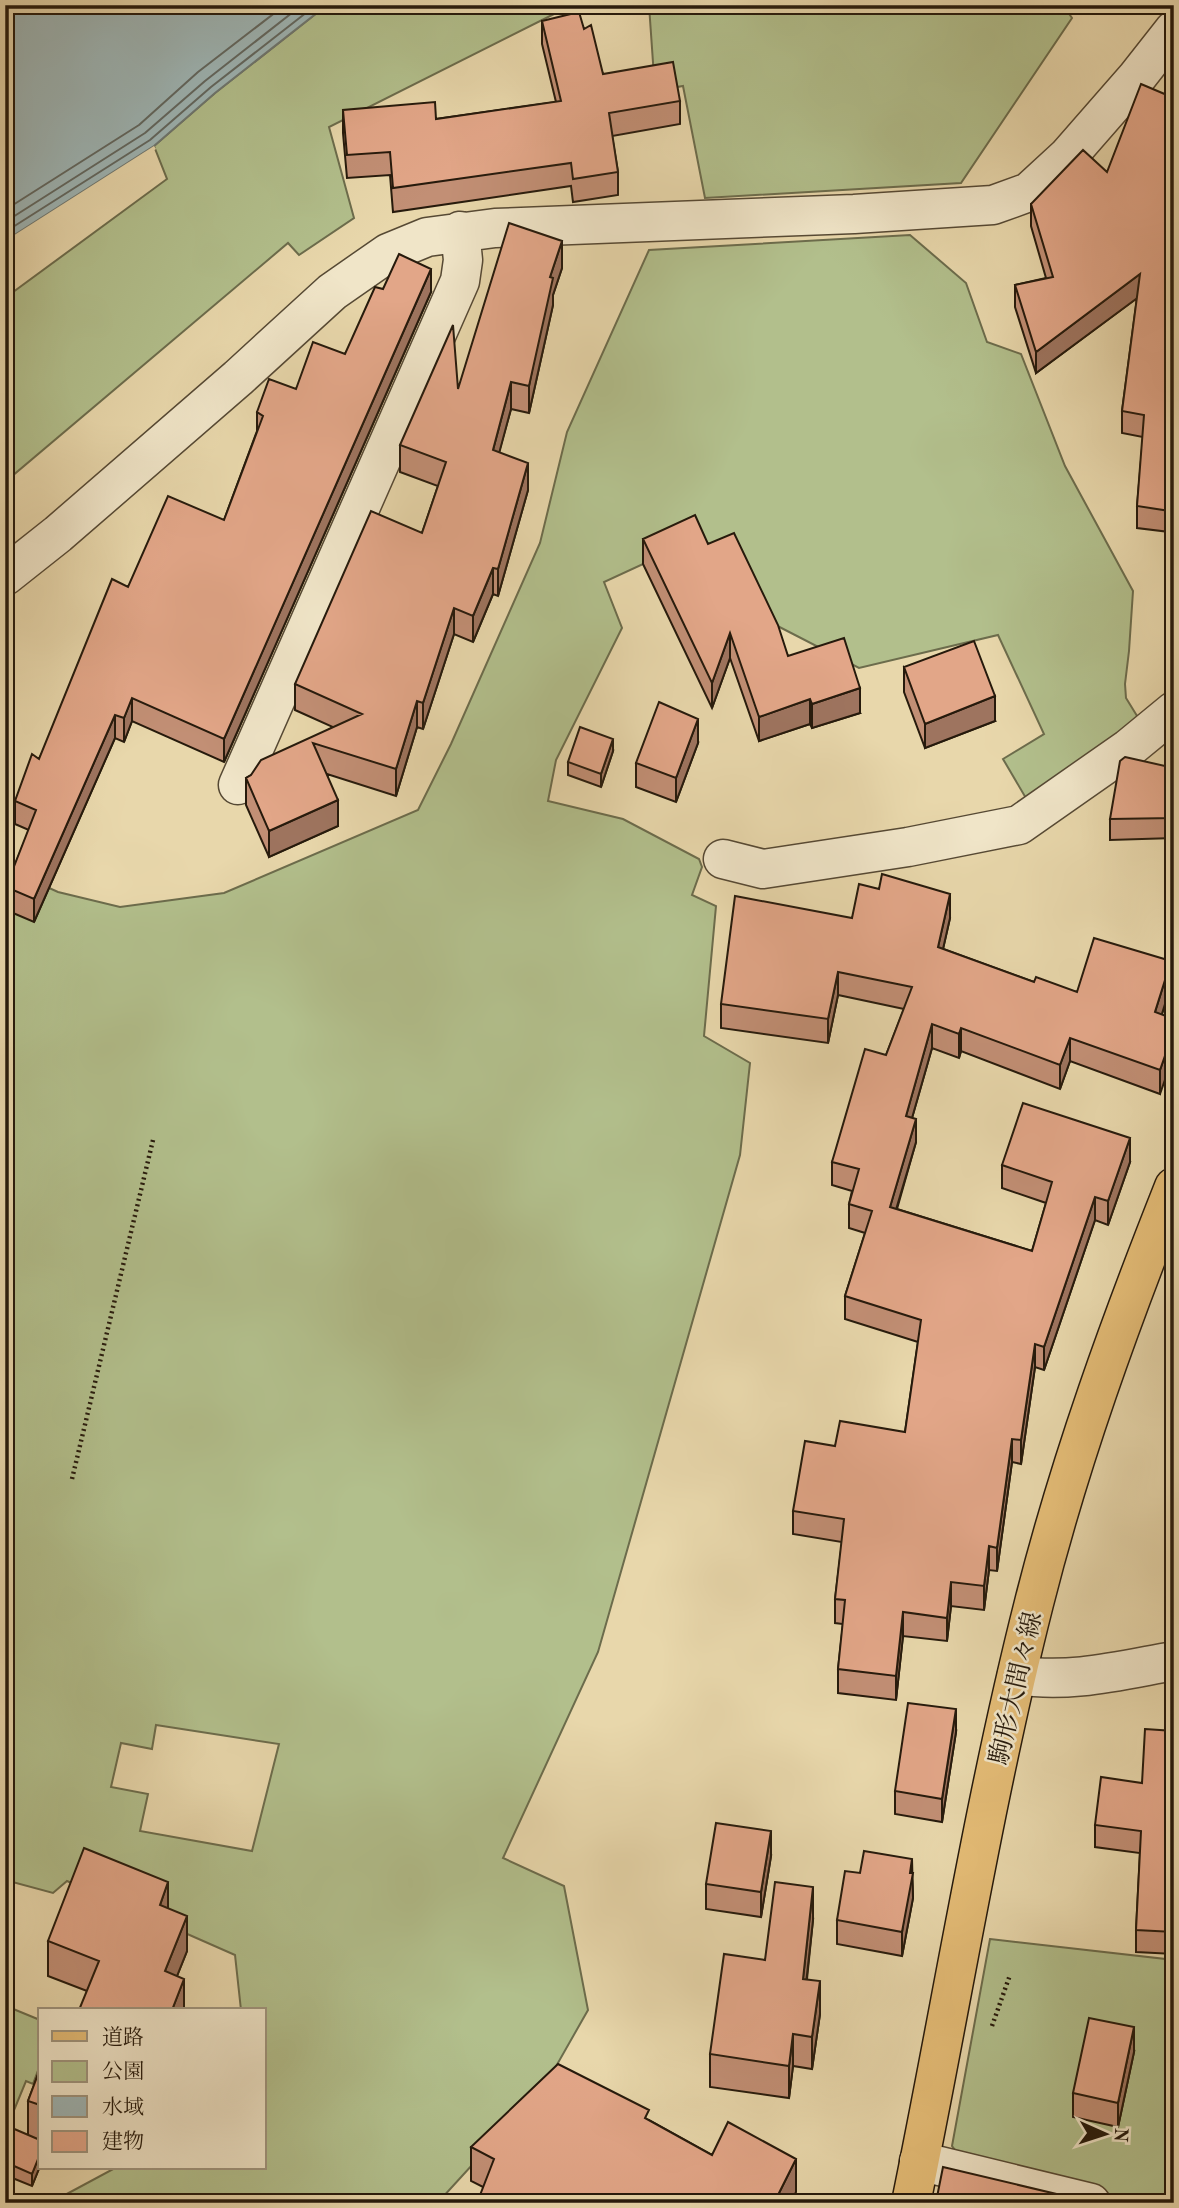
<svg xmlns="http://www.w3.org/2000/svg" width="1179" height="2208" viewBox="0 0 1179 2208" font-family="'Old Standard TT','Noto Serif JP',serif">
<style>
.green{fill:#b2bf8c;stroke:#6c6c4c;stroke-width:2;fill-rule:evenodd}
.water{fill:#9eb6b6;stroke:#6e7872;stroke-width:2}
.pier{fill:#e8d7ab}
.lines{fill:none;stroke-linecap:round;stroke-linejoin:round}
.shore{stroke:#626861;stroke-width:2}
.minor-casing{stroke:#564934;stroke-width:41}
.major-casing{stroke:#261a0c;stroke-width:41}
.path{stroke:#261a0c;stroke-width:4.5;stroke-dasharray:2 3.5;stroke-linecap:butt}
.minor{stroke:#f0e5c8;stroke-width:38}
.major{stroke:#e4bc76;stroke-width:38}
.wall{fill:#c28f75;stroke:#261a0c;stroke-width:2}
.shaded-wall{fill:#9e745f;stroke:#261a0c;stroke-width:2}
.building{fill:#e2a688;stroke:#261a0c;stroke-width:2}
.labels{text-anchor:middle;stroke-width:5;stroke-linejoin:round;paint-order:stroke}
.street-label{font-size:26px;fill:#261a0c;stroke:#f0e5c8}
</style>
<rect width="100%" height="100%" fill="#e8d7ab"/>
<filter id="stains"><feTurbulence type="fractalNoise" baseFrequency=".00286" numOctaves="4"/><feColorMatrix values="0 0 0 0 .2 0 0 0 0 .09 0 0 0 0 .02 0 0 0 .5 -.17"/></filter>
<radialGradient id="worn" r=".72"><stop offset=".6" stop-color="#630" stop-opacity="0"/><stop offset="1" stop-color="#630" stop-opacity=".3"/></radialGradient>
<path class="green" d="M 327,5 L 572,5 L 329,127 L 354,218 L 299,255 L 288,243 L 5,482 L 5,298 L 167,179 L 154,146 L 215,93 Z
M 649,5 L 1063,5 L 1072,18 L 961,183 L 705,198 L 683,86 L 655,91 Z
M 910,235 L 966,283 L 987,342 L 1021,354 L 1065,466 L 1133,591 L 1129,651 L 1125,684 L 1126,698 L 1142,724 L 1030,805 L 1003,759 L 1044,734 L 998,635 L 859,668 L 762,618 L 695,540 L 604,582 L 622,628 L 556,760 L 548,801 L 623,819 L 699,859 L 702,867 L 692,895 L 716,906 L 704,1036 L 750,1063 L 740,1155 L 598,1652 L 503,1858 L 564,1886 L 588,2010 L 546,2084 L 441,2199 L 440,2203 L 50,2203 L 115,2168 L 264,2168 L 264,2010 L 241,2010 L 235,1955 L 67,1881 L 53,1893 L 5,1880 L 5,868 L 58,892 L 120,907 L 224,893 L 418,810 L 451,744 L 540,543 L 567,432 L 649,250 ZM 156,1725 L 279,1744 L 252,1851 L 140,1831 L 148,1794 L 111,1787 L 121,1743 L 152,1749 Z
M 990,1939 L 1174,1960 L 1174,2203 L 1131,2203 L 962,2159 L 952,2146 Z
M 6,2006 L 40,2020 L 40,2065 L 33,2084 L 26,2081 L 5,2132 Z"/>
<path class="water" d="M 5,5 L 327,5 L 215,93 L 154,146 L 5,241 Z"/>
<path class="pier" d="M 154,146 L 156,149 L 5,244 L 5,241 Z"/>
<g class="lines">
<path class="shore" d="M 5,210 L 139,125 L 198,72 L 285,5
M 5,222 L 145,133 L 205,81 L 302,5
M 5,232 L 150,140 L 211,87 L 316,5"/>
<g class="minor-casing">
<path id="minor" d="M 5,576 L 58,534 L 238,378 L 332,292 L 388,253 L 427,237 L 495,228 L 854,214 L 993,205 L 1029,192 L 1068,156 L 1137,77 L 1174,30
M 238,785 L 460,281 L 463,260 L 460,231
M 723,859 L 763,869 L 908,847 L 1019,825 L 1129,748 L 1174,711
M 1017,1675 C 1069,1684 1122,1670 1174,1661
M 919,2161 L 1091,2203"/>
</g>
<g class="major-casing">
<path id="major" d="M 911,2203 C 952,2003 984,1800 1034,1603 C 1070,1460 1120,1323 1174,1187"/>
</g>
<path class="path" d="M 72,1479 L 153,1140
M 992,2026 L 1010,1975"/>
<use href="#minor" class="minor"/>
<use href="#major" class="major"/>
</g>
<path class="wall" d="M 542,21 L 584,29 L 603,74 L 680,101 L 680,124 L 612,136 L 618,172 L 618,195 L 573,202 L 571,186 L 393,212 L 390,175 L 347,178 L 343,133 L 343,110 L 436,119 L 556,102 L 542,44 Z
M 1174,98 L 1170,532 L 1137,528 L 1137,506 L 1143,437 L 1122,433 L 1122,411 L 1137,298 L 1036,373 L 1015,307 L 1015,285 L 1046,278 L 1031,226 L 1031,204 L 1107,172 Z
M 562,268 L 553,295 L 553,305 L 529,413 L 511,409 L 499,452 L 528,490 L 498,596 L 493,594 L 473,642 L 454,634 L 423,729 L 417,727 L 396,796 L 327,774 L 338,826 L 269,857 L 246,805 L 246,778 L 333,727 L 295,710 L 295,684 L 422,533 L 438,486 L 400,472 L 400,445 L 458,389 Z
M 383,289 L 431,292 L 224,762 L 132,721 L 124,742 L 115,738 L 34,922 L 6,910 L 6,887 L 29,830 L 15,824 L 15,801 L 39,759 L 128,587 L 224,520 L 257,431 L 257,412 L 296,389 L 345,354 Z
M 643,539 L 708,544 L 788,656 L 860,713 L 812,728 L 810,724 L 759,741 L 730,658 L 712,708 L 643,564 Z
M 904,667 L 995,721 L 925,748 L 904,692 Z
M 698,743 L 676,802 L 636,787 L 636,763 Z
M 613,751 L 601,787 L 568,775 L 568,762 Z
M 1174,768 L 1174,838 L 1110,840 L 1110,819 Z
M 879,889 L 950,918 L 943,949 L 1034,982 L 1077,992 L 1171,985 L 1162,1014 L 1160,1094 L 1070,1061 L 1060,1089 L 961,1051 L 959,1058 L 932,1048 L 912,1118 L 916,1142 L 897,1209 L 1032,1251 L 1046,1203 L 1002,1188 L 1002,1165 L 1130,1162 L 1108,1225 L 1095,1220 L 1044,1370 L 1035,1367 L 1021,1464 L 1012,1462 L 997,1571 L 989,1570 L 984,1610 L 951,1606 L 947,1641 L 903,1636 L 896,1700 L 838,1693 L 838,1669 L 843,1624 L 835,1623 L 835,1599 L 842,1542 L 793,1534 L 793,1511 L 835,1446 L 905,1432 L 918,1342 L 845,1319 L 845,1296 L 865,1233 L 849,1228 L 849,1204 L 852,1191 L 832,1185 L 832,1162 L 886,1055 L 904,1009 L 838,995 L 828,1043 L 721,1028 L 721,1004 L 852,918 Z
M 1174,1731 L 1174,1954 L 1136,1952 L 1136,1930 L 1140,1853 L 1095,1847 L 1095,1825 L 1142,1783 Z
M 956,1732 L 942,1822 L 895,1814 L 895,1791 Z
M 771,1856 L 761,1917 L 706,1909 L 706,1884 Z
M 860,1873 L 912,1873 L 913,1898 L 902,1956 L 837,1944 L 837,1920 Z
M 168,1909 L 187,1951 L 177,1976 L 184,2010 L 87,1991 L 48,1976 L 48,1941 Z
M 813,1920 L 807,1979 L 820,2014 L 812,2069 L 793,2066 L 789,2098 L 710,2087 L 710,2054 L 765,1960 Z
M 1134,2052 L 1118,2127 L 1073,2117 L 1073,2093 Z
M 40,2069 L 40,2166 L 32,2186 L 5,2175 L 5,2144 L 28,2135 L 28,2101 Z
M 649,2120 L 712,2155 L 796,2192 L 483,2187 L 471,2181 L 471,2147 Z"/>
<path class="shaded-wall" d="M 562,241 L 562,268 L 553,295 L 553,305 L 529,413 L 529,386 L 550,277 Z
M 431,269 L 431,292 L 224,762 L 224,739 Z
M 1140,274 L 1140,296 L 1036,373 L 1036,352 Z
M 511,382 L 511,409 L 493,476 L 493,450 Z
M 528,463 L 528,490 L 498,596 L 498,569 Z
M 1174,473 L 1174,495 L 1170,532 L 1170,511 Z
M 493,568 L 493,594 L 473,642 L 473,616 Z
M 454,608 L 454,634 L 423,729 L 423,703 Z
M 730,633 L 730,658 L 712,708 L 712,683 Z
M 860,688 L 860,713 L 812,728 L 812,704 Z
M 995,696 L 995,721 L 925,748 L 925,724 Z
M 132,698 L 132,721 L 124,742 L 124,718 Z
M 810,699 L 810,724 L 759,741 L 759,717 Z
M 417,701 L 417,727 L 396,796 L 396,769 Z
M 115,715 L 115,738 L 34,922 L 34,899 Z
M 698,719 L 698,743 L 676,802 L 676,778 Z
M 613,739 L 613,751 L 601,787 L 601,774 Z
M 338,800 L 338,826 L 269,857 L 269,831 Z
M 950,894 L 950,918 L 938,971 L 938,947 Z
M 1171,961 L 1171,985 L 1155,1036 L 1155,1012 Z
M 838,972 L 838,995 L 828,1043 L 828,1019 Z
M 932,1024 L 932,1048 L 906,1139 L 906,1116 Z
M 961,1028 L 961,1051 L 959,1058 L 959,1034 Z
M 1174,1030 L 1174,1054 L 1160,1094 L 1160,1070 Z
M 1070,1038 L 1070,1061 L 1060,1089 L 1060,1065 Z
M 916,1119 L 916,1142 L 890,1230 L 890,1207 Z
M 1130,1138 L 1130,1162 L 1108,1225 L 1108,1201 Z
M 1095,1197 L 1095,1220 L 1044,1370 L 1044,1347 Z
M 1035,1344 L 1035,1367 L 1021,1464 L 1021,1440 Z
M 1012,1439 L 1012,1462 L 997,1571 L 997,1548 Z
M 989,1546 L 989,1570 L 984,1610 L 984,1586 Z
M 951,1582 L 951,1606 L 947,1641 L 947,1618 Z
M 903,1612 L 903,1636 L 896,1700 L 896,1676 Z
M 956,1709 L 956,1732 L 942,1822 L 942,1799 Z
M 771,1831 L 771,1856 L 761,1917 L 761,1892 Z
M 912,1859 L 913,1898 L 902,1956 L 902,1932 Z
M 168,1882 L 168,1917 L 160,1905 Z
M 813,1887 L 813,1920 L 803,2011 L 803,1979 Z
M 187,1916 L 187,1951 L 165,2006 L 165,1971 Z
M 184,1979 L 184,2010 L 172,2010 Z
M 820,1981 L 820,2014 L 812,2069 L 812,2037 Z
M 1134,2027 L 1134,2052 L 1118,2127 L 1118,2103 Z
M 793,2034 L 793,2066 L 789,2098 L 789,2066 Z
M 40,2154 L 40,2166 L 32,2186 L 32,2174 Z
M 796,2159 L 796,2192 L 791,2203 L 774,2203 Z"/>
<path class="building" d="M 579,12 L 584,29 L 591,25 L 603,74 L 673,62 L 680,101 L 609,113 L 618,172 L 573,179 L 571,163 L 393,188 L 390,152 L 347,155 L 343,110 L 435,102 L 436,119 L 561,101 L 542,21 Z
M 1141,84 L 1174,98 L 1174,473 L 1170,511 L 1137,506 L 1144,415 L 1122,411 L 1140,274 L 1036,352 L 1015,285 L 1053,277 L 1031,204 L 1083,150 L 1107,172 Z
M 509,223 L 562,241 L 550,277 L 553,278 L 529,386 L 511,382 L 493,450 L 528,463 L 498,569 L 493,568 L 473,616 L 454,608 L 423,703 L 417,701 L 396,769 L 313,743 L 338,800 L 269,831 L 246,778 L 251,775 L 261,760 L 362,714 L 295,684 L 371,511 L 422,533 L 446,462 L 400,445 L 453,325 L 458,389 Z
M 399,254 L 431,269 L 224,739 L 132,698 L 124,718 L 115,715 L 34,899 L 6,887 L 36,810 L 15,801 L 32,754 L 39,759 L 112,579 L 128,587 L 168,496 L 224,520 L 263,416 L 257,412 L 269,379 L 296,389 L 313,342 L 345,354 L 375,287 L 383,289 Z
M 695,515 L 708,544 L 734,533 L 778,625 L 788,656 L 844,638 L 860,688 L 812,704 L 810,699 L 759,717 L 730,633 L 712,683 L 643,539 Z
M 974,641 L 995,696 L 925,724 L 904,667 Z
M 659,702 L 698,719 L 676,778 L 636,763 Z
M 580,727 L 613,739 L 601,774 L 568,762 Z
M 1125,757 L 1174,768 L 1174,818 L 1110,819 L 1120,761 Z
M 882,874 L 950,894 L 938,947 L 1034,982 L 1036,977 L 1077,992 L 1094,938 L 1171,961 L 1155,1012 L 1174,1019 L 1174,1030 L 1160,1070 L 1070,1038 L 1060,1065 L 961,1028 L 959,1034 L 932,1024 L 906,1116 L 916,1119 L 890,1207 L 1032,1251 L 1052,1182 L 1002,1165 L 1023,1103 L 1130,1138 L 1108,1201 L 1095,1197 L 1044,1347 L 1035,1344 L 1021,1440 L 1012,1439 L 997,1548 L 989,1546 L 984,1586 L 951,1582 L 947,1618 L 903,1612 L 896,1676 L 838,1669 L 845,1600 L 835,1599 L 844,1519 L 793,1511 L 805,1441 L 835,1446 L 840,1421 L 905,1432 L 921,1320 L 845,1296 L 872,1211 L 849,1204 L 859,1169 L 832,1162 L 865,1049 L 886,1055 L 912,987 L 838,972 L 828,1019 L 721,1004 L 735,896 L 852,918 L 859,884 L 879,889 Z
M 908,1703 L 956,1709 L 942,1799 L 895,1791 Z
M 1145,1729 L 1174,1731 L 1174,1932 L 1136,1930 L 1141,1831 L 1095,1825 L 1101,1777 L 1142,1783 Z
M 716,1823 L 771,1831 L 761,1892 L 706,1884 Z
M 84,1848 L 168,1882 L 160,1905 L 187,1916 L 165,1971 L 184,1979 L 172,2010 L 79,2010 L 99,1961 L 48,1941 Z
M 864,1851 L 912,1859 L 910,1873 L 913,1873 L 902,1932 L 837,1920 L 845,1871 L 860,1873 Z
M 775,1882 L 813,1887 L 803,1979 L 820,1981 L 812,2037 L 793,2034 L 789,2066 L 710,2054 L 724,1954 L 765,1960 Z
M 1089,2018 L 1134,2027 L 1118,2103 L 1073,2093 Z
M 558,2064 L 649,2110 L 645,2118 L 712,2155 L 728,2122 L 796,2159 L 774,2203 L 477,2203 L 494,2159 L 471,2147 Z
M 40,2069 L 40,2105 L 28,2101 Z
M 12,2128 L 40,2140 L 40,2154 L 32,2174 L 5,2162 L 5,2144 Z
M 943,2167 L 1086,2201 L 1098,2201 L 1107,2194 L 1120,2197 L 1119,2203 L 939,2203 L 936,2202 Z"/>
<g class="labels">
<g class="street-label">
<text transform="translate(1015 1688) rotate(-77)" y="9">駒形大間々線</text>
</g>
</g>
<rect width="1179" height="2208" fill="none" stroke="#e8d7ab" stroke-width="28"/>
<rect x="7" y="7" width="1165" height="2194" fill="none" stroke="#261a0c" stroke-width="3.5"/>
<rect x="14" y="14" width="1151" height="2180" fill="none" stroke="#261a0c" stroke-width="2"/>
<rect x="38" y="2008" width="228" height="161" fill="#f0e5c8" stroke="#9f947d" stroke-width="2"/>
<rect x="52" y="2031" width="35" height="10" fill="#e4bc76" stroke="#9f947d" stroke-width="2"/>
<text x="102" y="2044" font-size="21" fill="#261a0c">道路</text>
<rect x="52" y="2061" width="35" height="21" fill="#b2bf8c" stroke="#9f947d" stroke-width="2"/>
<text x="102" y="2078" font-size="21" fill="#261a0c">公園</text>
<rect x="52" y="2096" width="35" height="21" fill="#9eb6b6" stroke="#9f947d" stroke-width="2"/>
<text x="102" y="2114" font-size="21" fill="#261a0c">水域</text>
<rect x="52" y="2131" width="35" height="21" fill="#e2a688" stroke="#9f947d" stroke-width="2"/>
<text x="102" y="2148" font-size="21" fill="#261a0c">建物</text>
<g transform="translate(1105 2134) rotate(93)" stroke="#f0e5c8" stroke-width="5" paint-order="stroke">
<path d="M0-5L12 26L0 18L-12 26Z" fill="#261a0c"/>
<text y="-10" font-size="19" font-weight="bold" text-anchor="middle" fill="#261a0c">N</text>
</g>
<rect width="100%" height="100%" filter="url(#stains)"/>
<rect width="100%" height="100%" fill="url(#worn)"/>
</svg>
